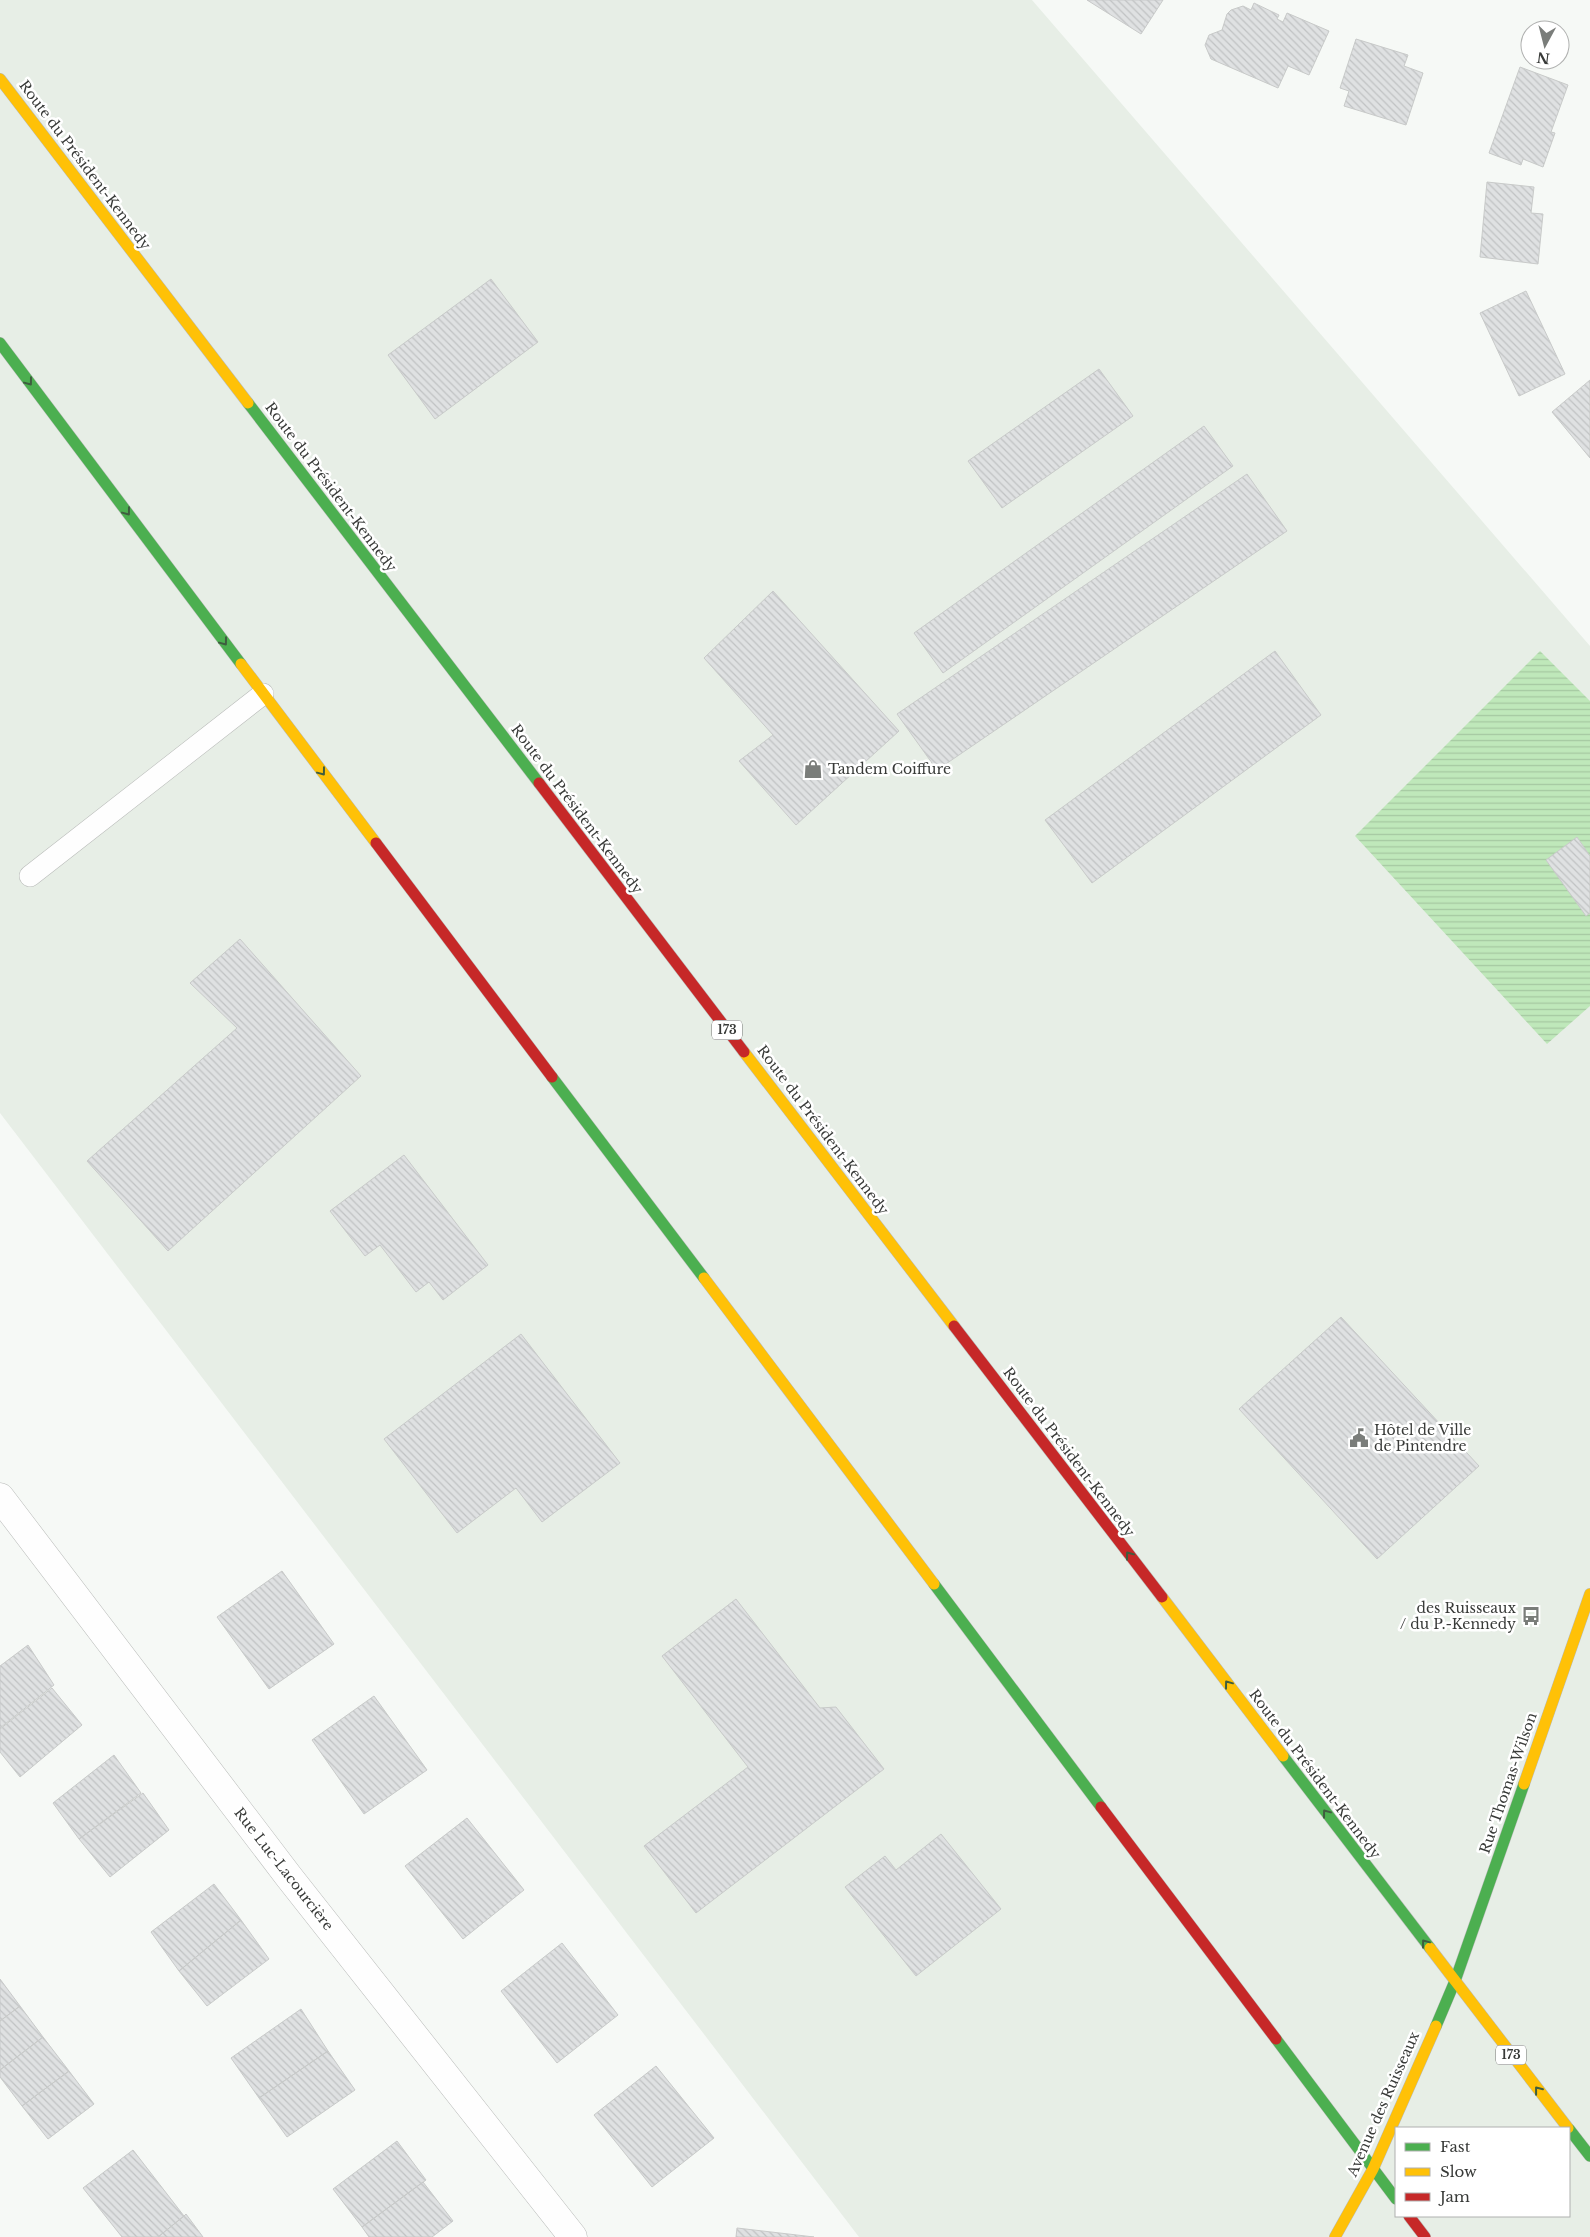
<svg xmlns="http://www.w3.org/2000/svg" width="1590" height="2237" viewBox="0 0 1590 2237" font-family="'Libre Baskerville',serif">
<style>
.built{fill:#e7eee6;fill-rule:evenodd}
.water{fill:url(#water-rules)}
.building{fill:url(#building-back-hatch);stroke:#c8cac9}
.lines{fill:none;stroke-linecap:round;stroke-linejoin:round}
.lane-casing{stroke:#b9bbb9;stroke-width:22}
.street-casing{stroke:#b9bbb9;stroke-width:29}
.fast-casing{stroke:#b9bbb9;stroke-width:12}
.slow-casing{stroke:#b9bbb9;stroke-width:12}
.jam-casing{stroke:#b9bbb9;stroke-width:12}
.lane{stroke:#fefefe;stroke-width:21}
.street{stroke:#fefefe;stroke-width:28}
.fast{stroke:#4caf50;stroke-width:11}
.slow{stroke:#ffc107;stroke-width:11}
.jam{stroke:#c62828;stroke-width:11}
.oneway{stroke:#3e5d3f}
.labels{text-anchor:middle;stroke-width:5;stroke-linejoin:round;paint-order:stroke}
.shield{fill:#fff;stroke:#747574;stroke-width:1}
.shield-label{font-size:12px;font-weight:bold;fill:#383a38}
.street-label{font-size:14px;fill:#383a38;stroke:#fff}
.poi-label{font-size:14px;fill:#383a38;stroke:#fff;text-anchor:start}
</style>
<defs>
<pattern id="water-rules" width="6" height="5" patternUnits="userSpaceOnUse" patternTransform="scale(1.25)"><rect width="6" height="5" fill="#bfe8ba"/><path d="M0 2.5h6" fill="none" stroke="#a5c8a1"/></pattern>
<pattern id="building-back-hatch" width="6" height="6" patternUnits="userSpaceOnUse" patternTransform="scale(1.25)"><rect width="6" height="6" fill="#dfe1e2"/><path d="M-1 5l2 2M0 0l6 6M5-1l2 2" fill="none" stroke="#c0c2c3"/></pattern>
</defs>
<rect width="100%" height="100%" fill="#f6f9f6"/>
<path class="built" d="M 0,0 L 1032,0 L 1590,646 L 1590,2237 L 859,2237 L 0,1113 ZM 1396,2128 L 1569,2128 L 1569,2216 L 1396,2216 Z"/>
<path class="water" d="M 1540,651 L 1590,701 L 1590,1006 L 1547,1044 L 1355,836 Z"/>
<path class="building" d="M 1087,0 L 1163,0 L 1141,34 Z
M 1254,3 L 1279,15 L 1277,19 L 1283,22 L 1287,13 L 1329,31 L 1309,75 L 1288,66 L 1278,88 L 1211,59 L 1205,45 L 1209,35 L 1222,30 L 1227,14 L 1231,10 L 1243,6 L 1251,10 Z
M 1356,39 L 1408,55 L 1404,66 L 1423,73 L 1406,125 L 1344,106 L 1349,91 L 1340,88 Z
M 1520,67 L 1568,85 L 1551,132 L 1555,133 L 1543,167 L 1523,159 L 1521,165 L 1489,153 Z
M 1487,182 L 1534,187 L 1531,213 L 1543,214 L 1538,264 L 1480,257 Z
M 491,279 L 538,342 L 435,419 L 388,355 Z
M 1526,291 L 1565,374 L 1519,396 L 1480,313 Z
M 1099,369 L 1133,416 L 1002,508 L 968,461 Z
M 1590,380 L 1590,458 L 1552,412 Z
M 1204,426 L 1233,466 L 943,673 L 914,633 Z
M 1247,474 L 1287,531 L 937,770 L 897,714 Z
M 773,591 L 899,731 L 796,825 L 739,761 L 773,735 L 704,658 Z
M 1275,651 L 1321,715 L 1092,883 L 1045,820 Z
M 1577,837 L 1590,856 L 1590,913 L 1586,916 L 1546,860 Z
M 240,939 L 361,1076 L 168,1251 L 87,1161 L 237,1028 L 190,983 Z
M 404,1155 L 488,1265 L 443,1300 L 429,1282 L 416,1292 L 380,1245 L 365,1256 L 330,1211 Z
M 1341,1317 L 1479,1466 L 1377,1559 L 1239,1409 Z
M 521,1334 L 620,1463 L 542,1522 L 516,1488 L 457,1533 L 384,1439 Z
M 282,1571 L 334,1644 L 269,1689 L 217,1617 Z
M 736,1599 L 820,1708 L 836,1707 L 884,1769 L 696,1913 L 644,1846 L 748,1767 L 662,1656 Z
M 28,1645 L 54,1685 L 0,1728 L 0,1666 Z
M 52,1688 L 82,1725 L 20,1777 L 0,1752 L 0,1729 Z
M 374,1696 L 427,1770 L 364,1814 L 312,1740 Z
M 114,1755 L 141,1793 L 79,1839 L 53,1803 Z
M 143,1793 L 169,1830 L 110,1877 L 79,1839 Z
M 467,1818 L 524,1890 L 463,1939 L 405,1866 Z
M 941,1834 L 1001,1909 L 916,1976 L 845,1887 L 885,1856 L 896,1870 Z
M 214,1884 L 241,1920 L 179,1971 L 151,1932 Z
M 241,1920 L 269,1959 L 207,2006 L 179,1971 Z
M 562,1943 L 618,2015 L 557,2063 L 501,1991 Z
M 0,1979 L 20,2006 L 0,2021 Z
M 20,2006 L 43,2037 L 0,2070 L 0,2021 Z
M 301,2009 L 328,2051 L 259,2098 L 231,2058 Z
M 43,2037 L 69,2071 L 22,2106 L 0,2077 L 0,2070 Z
M 328,2051 L 355,2090 L 287,2137 L 259,2098 Z
M 656,2066 L 714,2138 L 652,2187 L 594,2115 Z
M 69,2071 L 94,2104 L 48,2139 L 22,2106 Z
M 397,2141 L 426,2180 L 362,2227 L 333,2189 Z
M 133,2150 L 184,2216 L 158,2237 L 122,2237 L 83,2188 Z
M 423,2182 L 453,2221 L 432,2237 L 369,2237 L 362,2227 Z
M 186,2214 L 203,2237 L 158,2237 L 184,2216 Z
M 737,2228 L 814,2237 L 736,2237 Z"/>
<g class="lines">
<g class="lane-casing">
<path id="lane" d="M 30,876 L 263,694"/>
</g>
<g class="street-casing">
<path id="street" d="M 0,1497 L 289,1877 L 573,2237"/>
</g>
<g class="fast-casing">
<path id="fast" d="M 0,343 L 241,664
M 248,403 L 539,783
M 552,1077 L 704,1278
M 934,1584 L 1101,1807
M 1283,1756 L 1430,1948
M 1436,2026 L 1455,1981 L 1524,1784
M 1276,2039 L 1396,2199
M 1569,2129 L 1590,2156"/>
</g>
<g class="slow-casing">
<path id="slow" d="M 0,79 L 248,403
M 241,664 L 376,843
M 744,1052 L 954,1326
M 704,1278 L 934,1584
M 1162,1597 L 1283,1756
M 1524,1784 L 1590,1594
M 1430,1948 L 1568,2128
M 1335,2237 L 1373,2169 L 1436,2026"/>
</g>
<g class="jam-casing">
<path id="jam" d="M 539,783 L 744,1052
M 376,843 L 552,1077
M 954,1326 L 1162,1597
M 1101,1807 L 1276,2039
M 1409,2216 L 1425,2237"/>
</g>
<use href="#lane" class="lane"/>
<use href="#street" class="street"/>
<use href="#fast" class="fast"/>
<use href="#slow" class="slow"/>
<use href="#jam" class="jam"/>
</g>
<defs><path id="oneway-chevron" d="M-2-3.5L2.5 0L-2 3.5" fill="none" stroke-width="1.6" stroke-linecap="round" stroke-linejoin="round" transform="scale(1.25)"/></defs>
<g class="oneway">
<use href="#oneway-chevron" transform="translate(29 382) rotate(53)"/>
<use href="#oneway-chevron" transform="translate(127 512) rotate(53)"/>
<use href="#oneway-chevron" transform="translate(224 642) rotate(53)"/>
<use href="#oneway-chevron" transform="translate(322 772) rotate(53)"/>
<use href="#oneway-chevron" transform="translate(1129 1555) rotate(-127)"/>
<use href="#oneway-chevron" transform="translate(1228 1684) rotate(-127)"/>
<use href="#oneway-chevron" transform="translate(1326 1813) rotate(-127)"/>
<use href="#oneway-chevron" transform="translate(1425 1943) rotate(-127)"/>
<use href="#oneway-chevron" transform="translate(1538 2090) rotate(-128)"/>
</g>
<defs>
<g id="shop-bare" transform="scale(1.5)"><path d="M-5-2.5h2.3a2.7 3.5 0 0 1 5.4 0H5L5.5 6h-11ZM-1.5-2.5h3a1.5 2.3 0 0 0-3 0Z" fill="#7a7d7a" stroke="#fff" stroke-width="2.5" paint-order="stroke"/></g>
<g id="civic-bare" transform="scale(1.5)"><path d="M-.6-6.5H3V-4.5H.6V-3L4-1V1h2V6H-6V1h2V-1L-.6-3ZM-1.2 2.5V6h2.4V2.5Z" fill="#7a7d7a" stroke="#fff" stroke-width="2.5" paint-order="stroke"/></g>
<g id="bus-bare" transform="scale(1.5)"><path d="M-5-6H5V4H4V6H2V4H-2V6H-4V4H-5ZM-3.5-4V0h7V-4ZM-3.5 1.2v1.5H-2V1.2ZM2 1.2v1.5H3.5V1.2Z" fill="#7a7d7a" stroke="#fff" stroke-width="2.5" paint-order="stroke"/></g>
</defs>
<g fill-rule="evenodd">
<use href="#shop-bare" x="813" y="769"/>
<use href="#civic-bare" x="1359" y="1438"/>
<use href="#bus-bare" x="1531" y="1616"/>
</g>
<g class="labels">
<g class="shield">
<rect x="712" y="1020.5" width="30" height="19" rx="4"/>
<rect x="1496" y="2045.5" width="30" height="19" rx="4"/>
</g>
<g class="shield-label">
<text x="727" y="1034">173</text>
<text x="1511" y="2059">173</text>
</g>
<g class="street-label">
<text transform="translate(85 165) rotate(53)" y="5">Route du Président-Kennedy</text>
<text transform="translate(331 487) rotate(53)" y="5">Route du Président-Kennedy</text>
<text transform="translate(577 809) rotate(53)" y="5">Route du Président-Kennedy</text>
<text transform="translate(823 1130) rotate(53)" y="5">Route du Président-Kennedy</text>
<text transform="translate(1069 1452) rotate(53)" y="5">Route du Président-Kennedy</text>
<text transform="translate(1315 1774) rotate(53)" y="5">Route du Président-Kennedy</text>
<text transform="translate(1508 1783) rotate(-71)" y="5">Rue Thomas-Wilson</text>
<text transform="translate(284 1869) rotate(52)" y="5">Rue Luc-Lacourcière</text>
<text transform="translate(1383 2104) rotate(-66)" y="5">Avenue des Ruisseaux</text>
</g>
<g class="poi-label">
<text x="828" y="774">Tandem Coiffure</text>
<text x="1374" y="1435">Hôtel de Ville<tspan x="1374" dy="16">de Pintendre</tspan></text>
<text x="1516" y="1613" text-anchor="end">des Ruisseaux<tspan x="1516" dy="16">/ du P.-Kennedy</tspan></text>
</g>
</g>
<rect x="1395" y="2127" width="175" height="90" fill="#ffffff" stroke="#afb0af"/>
<rect x="1405" y="2143" width="25" height="8" fill="#4caf50" stroke="#afb0af"/>
<text x="1440" y="2152" font-size="15" fill="#383a38">Fast</text>
<rect x="1405" y="2168" width="25" height="8" fill="#ffc107" stroke="#afb0af"/>
<text x="1440" y="2177" font-size="15" fill="#383a38">Slow</text>
<rect x="1405" y="2193" width="25" height="8" fill="#c62828" stroke="#afb0af"/>
<text x="1440" y="2202" font-size="15" fill="#383a38">Jam</text>
<g transform="translate(1545 45) rotate(187)"><circle r="24" fill="#ffffff" stroke="#afb0af"/>
<path d="M0-4L9 19L0 12L-9 19Z" fill="#7a7d7a"/>
<text y="-8" font-size="14" font-weight="bold" text-anchor="middle" fill="#383a38">N</text>
</g>
</svg>
